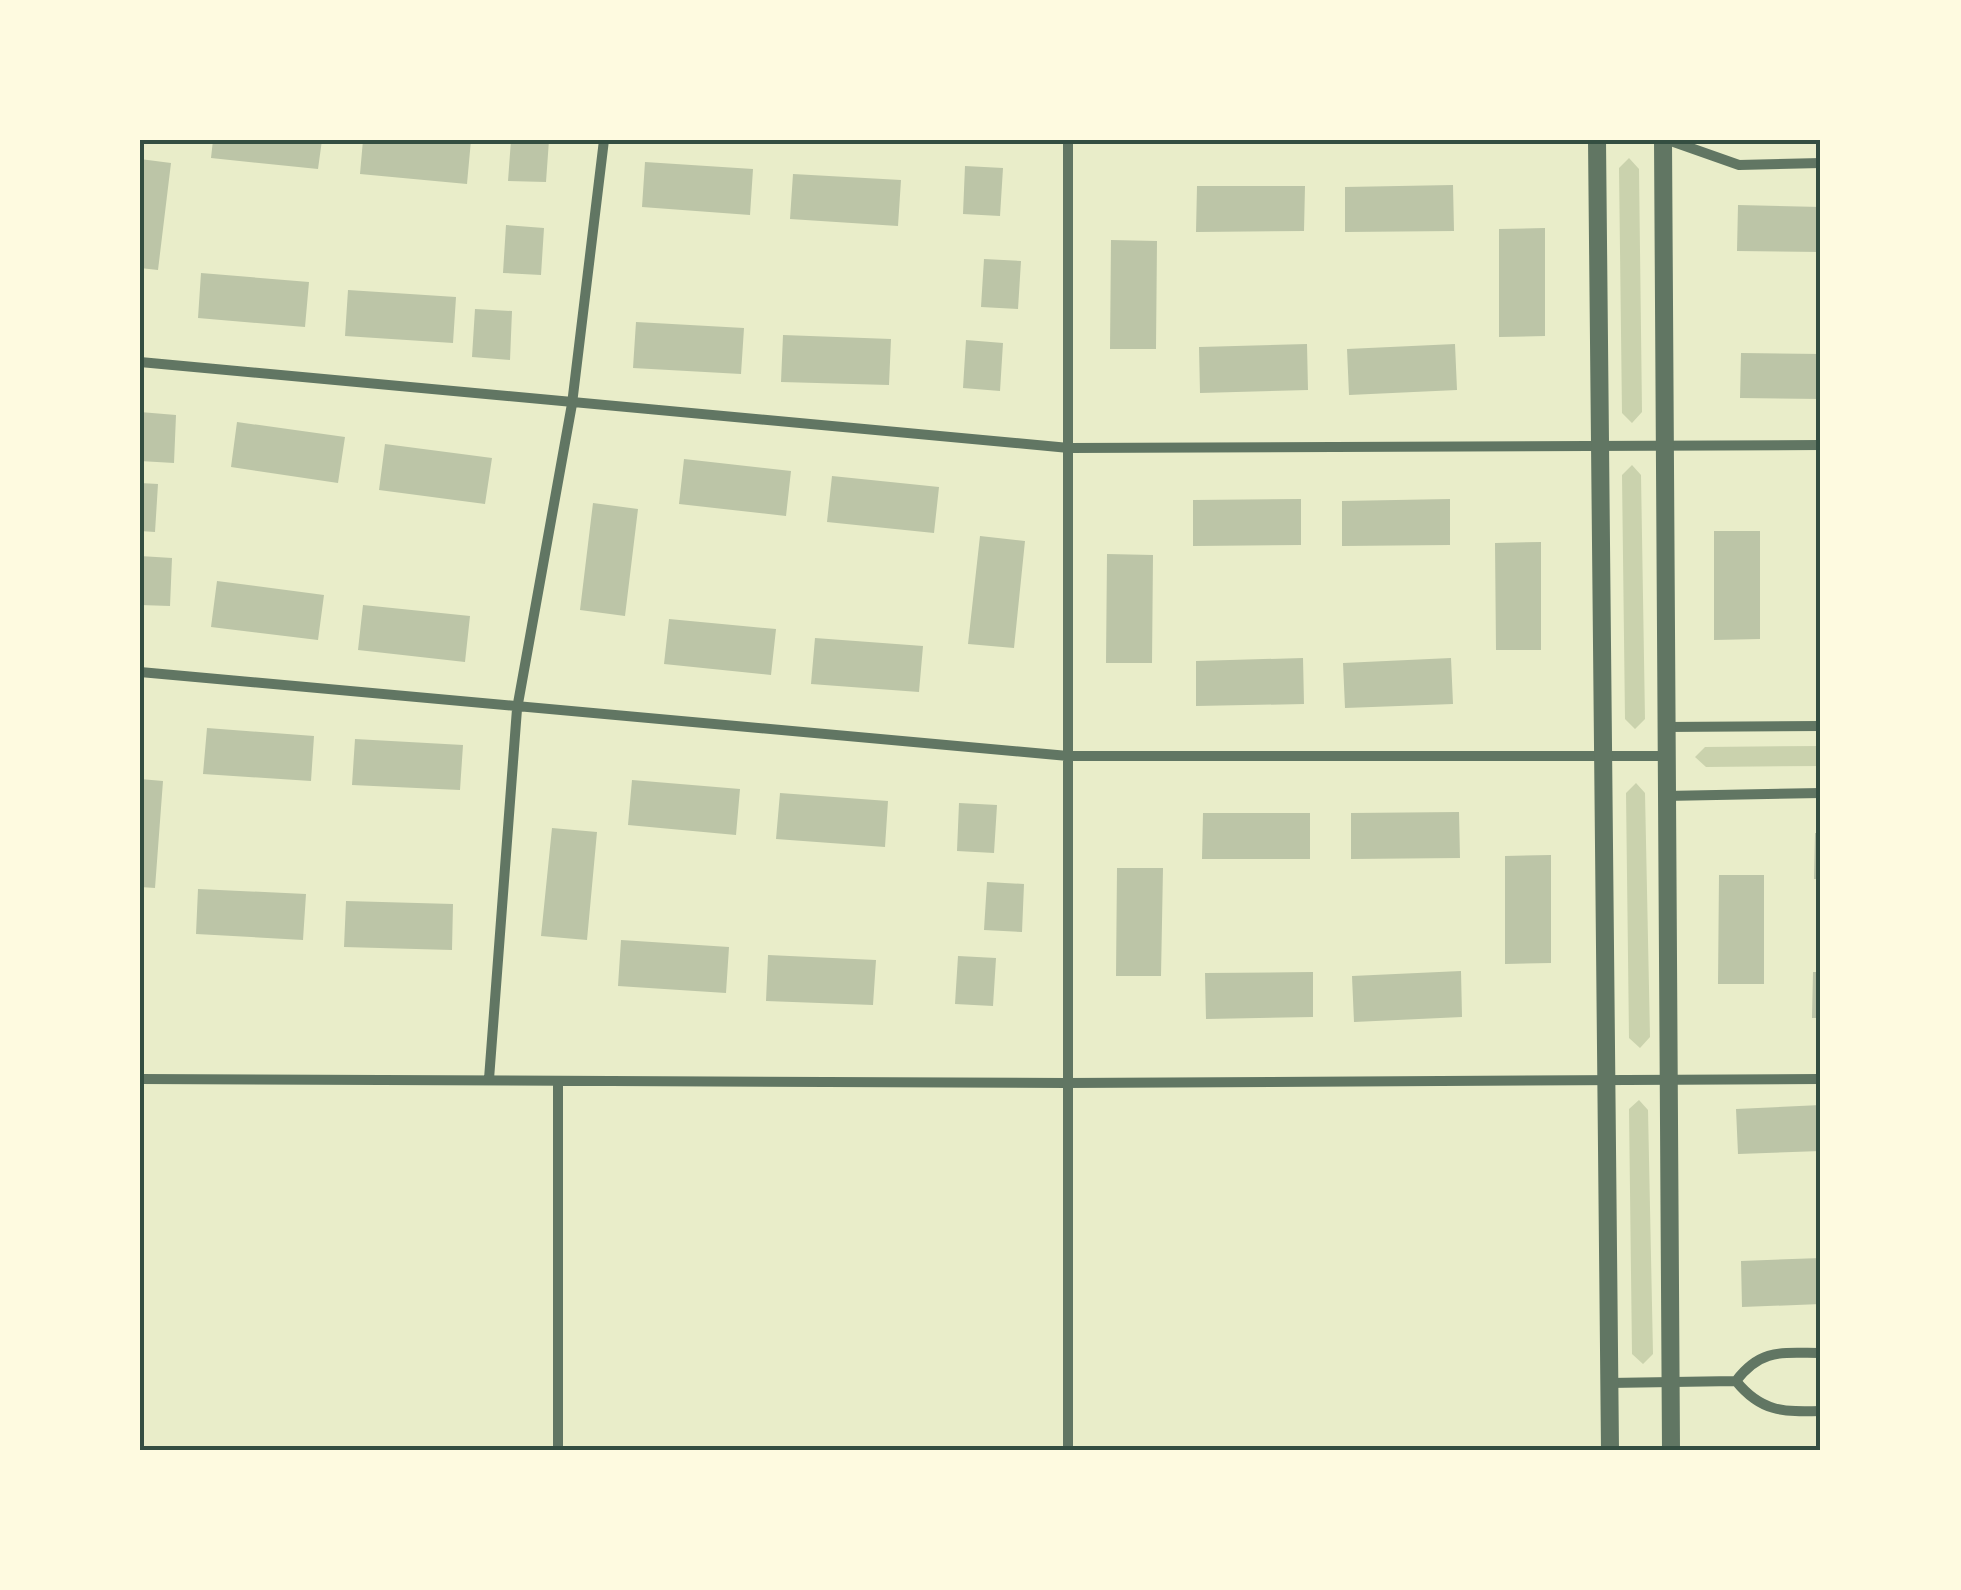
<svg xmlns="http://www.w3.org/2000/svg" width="1961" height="1590" viewBox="0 0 1961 1590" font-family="'Roboto Condensed',sans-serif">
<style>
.green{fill:#cad2ad}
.building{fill:#bcc5a7}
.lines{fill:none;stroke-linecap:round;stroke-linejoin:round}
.minor{stroke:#617663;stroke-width:10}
.tertiary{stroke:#617663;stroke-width:18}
.neatline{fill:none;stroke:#344e41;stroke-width:4}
</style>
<rect width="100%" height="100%" fill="#e9edc9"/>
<path class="green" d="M 1629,158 L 1639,169 L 1642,412 L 1632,423 L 1622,413 L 1619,168 Z
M 1632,465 L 1641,475 L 1645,719 L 1635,729 L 1625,719 L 1622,475 Z
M 1821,746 L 1821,766 L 1706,767 L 1695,757 L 1705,747 Z
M 1636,783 L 1645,793 L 1650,1037 L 1640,1048 L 1629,1038 L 1626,793 Z
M 1639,1100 L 1648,1110 L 1653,1354 L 1643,1364 L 1632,1354 L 1629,1109 Z"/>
<path class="building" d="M 213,140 L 322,140 L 318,169 L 211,158 Z
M 363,140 L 471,140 L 467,184 L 360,174 Z
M 511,140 L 549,140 L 546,182 L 508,181 Z
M 140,159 L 171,163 L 158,270 L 140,268 Z
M 645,162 L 753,169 L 750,215 L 642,207 Z
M 965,166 L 1003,168 L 1000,216 L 963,214 Z
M 793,174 L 901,180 L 898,226 L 790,219 Z
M 1453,185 L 1454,231 L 1345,232 L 1345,187 Z
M 1197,186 L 1305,186 L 1304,231 L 1196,232 Z
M 1738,205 L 1821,207 L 1821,252 L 1737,251 Z
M 506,225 L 544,228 L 541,275 L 503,273 Z
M 1545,228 L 1545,336 L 1499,337 L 1499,229 Z
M 1111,240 L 1157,241 L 1156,349 L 1110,349 Z
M 984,259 L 1021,261 L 1018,309 L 981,307 Z
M 201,273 L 309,282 L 305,327 L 198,318 Z
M 348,290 L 456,297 L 453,343 L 345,336 Z
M 475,309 L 512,311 L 510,360 L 472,357 Z
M 636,322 L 744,328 L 741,374 L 633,368 Z
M 783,335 L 891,339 L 889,385 L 781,382 Z
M 966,340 L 1003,343 L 1000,391 L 963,388 Z
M 1307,344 L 1308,390 L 1200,393 L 1199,347 Z
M 1455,344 L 1457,390 L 1349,395 L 1347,349 Z
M 1741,353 L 1821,354 L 1821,399 L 1740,398 Z
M 140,412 L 176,415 L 174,463 L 140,461 Z
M 237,422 L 345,437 L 338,483 L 231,467 Z
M 385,444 L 492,458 L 485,504 L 379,490 Z
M 684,459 L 791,471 L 786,516 L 679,504 Z
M 832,476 L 939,487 L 934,533 L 827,522 Z
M 140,483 L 158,484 L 155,532 L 140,531 Z
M 1301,499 L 1301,545 L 1193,546 L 1193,500 Z
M 1450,499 L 1450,545 L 1342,546 L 1342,501 Z
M 593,503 L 638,509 L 625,616 L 580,610 Z
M 1714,531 L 1760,531 L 1760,639 L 1714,640 Z
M 980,536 L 1025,541 L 1014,648 L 968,644 Z
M 1541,542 L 1541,650 L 1496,650 L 1495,543 Z
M 1107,554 L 1153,555 L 1152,663 L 1106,663 Z
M 140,556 L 172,558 L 170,606 L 140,605 Z
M 217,581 L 324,595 L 318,640 L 211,627 Z
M 363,605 L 470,616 L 465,662 L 358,650 Z
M 669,619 L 776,629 L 771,675 L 664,664 Z
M 815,638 L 923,646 L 919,692 L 811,684 Z
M 1303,658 L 1304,704 L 1196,706 L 1196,661 Z
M 1451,658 L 1453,704 L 1345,708 L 1343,663 Z
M 207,728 L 314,736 L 311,781 L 203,774 Z
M 355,739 L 463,745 L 460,790 L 352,785 Z
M 140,779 L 163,781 L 155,888 L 140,887 Z
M 632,780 L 740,789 L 736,835 L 628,825 Z
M 780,793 L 888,801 L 885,847 L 776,839 Z
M 959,803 L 997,805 L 994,853 L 957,851 Z
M 1459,812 L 1460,858 L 1351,859 L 1351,813 Z
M 1203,813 L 1310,813 L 1310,859 L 1202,859 Z
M 552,828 L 597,832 L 587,940 L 541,936 Z
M 1815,833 L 1821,833 L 1821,879 L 1814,879 Z
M 1551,855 L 1551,963 L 1505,964 L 1505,856 Z
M 1117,868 L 1163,868 L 1161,976 L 1116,976 Z
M 1719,875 L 1764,875 L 1764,984 L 1718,984 Z
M 987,882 L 1024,884 L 1022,932 L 984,930 Z
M 198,889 L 306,894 L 303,940 L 196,934 Z
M 346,901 L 453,904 L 452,950 L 344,947 Z
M 621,940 L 729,947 L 726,993 L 618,986 Z
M 768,955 L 876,960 L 873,1005 L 766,1001 Z
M 958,956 L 996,958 L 993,1006 L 955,1004 Z
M 1461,971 L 1462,1017 L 1354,1022 L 1352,976 Z
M 1313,972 L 1313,1017 L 1206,1019 L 1205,973 Z
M 1813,972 L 1821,972 L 1821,1018 L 1812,1018 Z
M 1821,1105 L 1821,1151 L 1738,1154 L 1736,1109 Z
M 1821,1258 L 1821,1304 L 1742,1307 L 1741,1261 Z"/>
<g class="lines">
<path class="minor" d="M 1068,140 L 1068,1450
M 1668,140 L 1739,165 L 1821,163
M 140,362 L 1069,448 L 1821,445
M 140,672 L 1068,756 L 1664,756
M 1664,727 L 1821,726
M 1665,796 L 1821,793
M 140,1079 L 1066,1083 L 1821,1079
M 489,1079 L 517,709 L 572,404 L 604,140
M 1821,1353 C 1782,1353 1761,1348 1736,1381 C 1761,1412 1783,1412 1821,1411
M 1609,1383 L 1736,1381
M 558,1450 L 558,1081"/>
<path class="tertiary" d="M 1597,140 L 1610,1450
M 1663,140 L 1671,1450"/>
</g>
<rect width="1961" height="1590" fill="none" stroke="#fefae0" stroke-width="285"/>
<rect x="142" y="142" width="1676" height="1306" class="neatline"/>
</svg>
